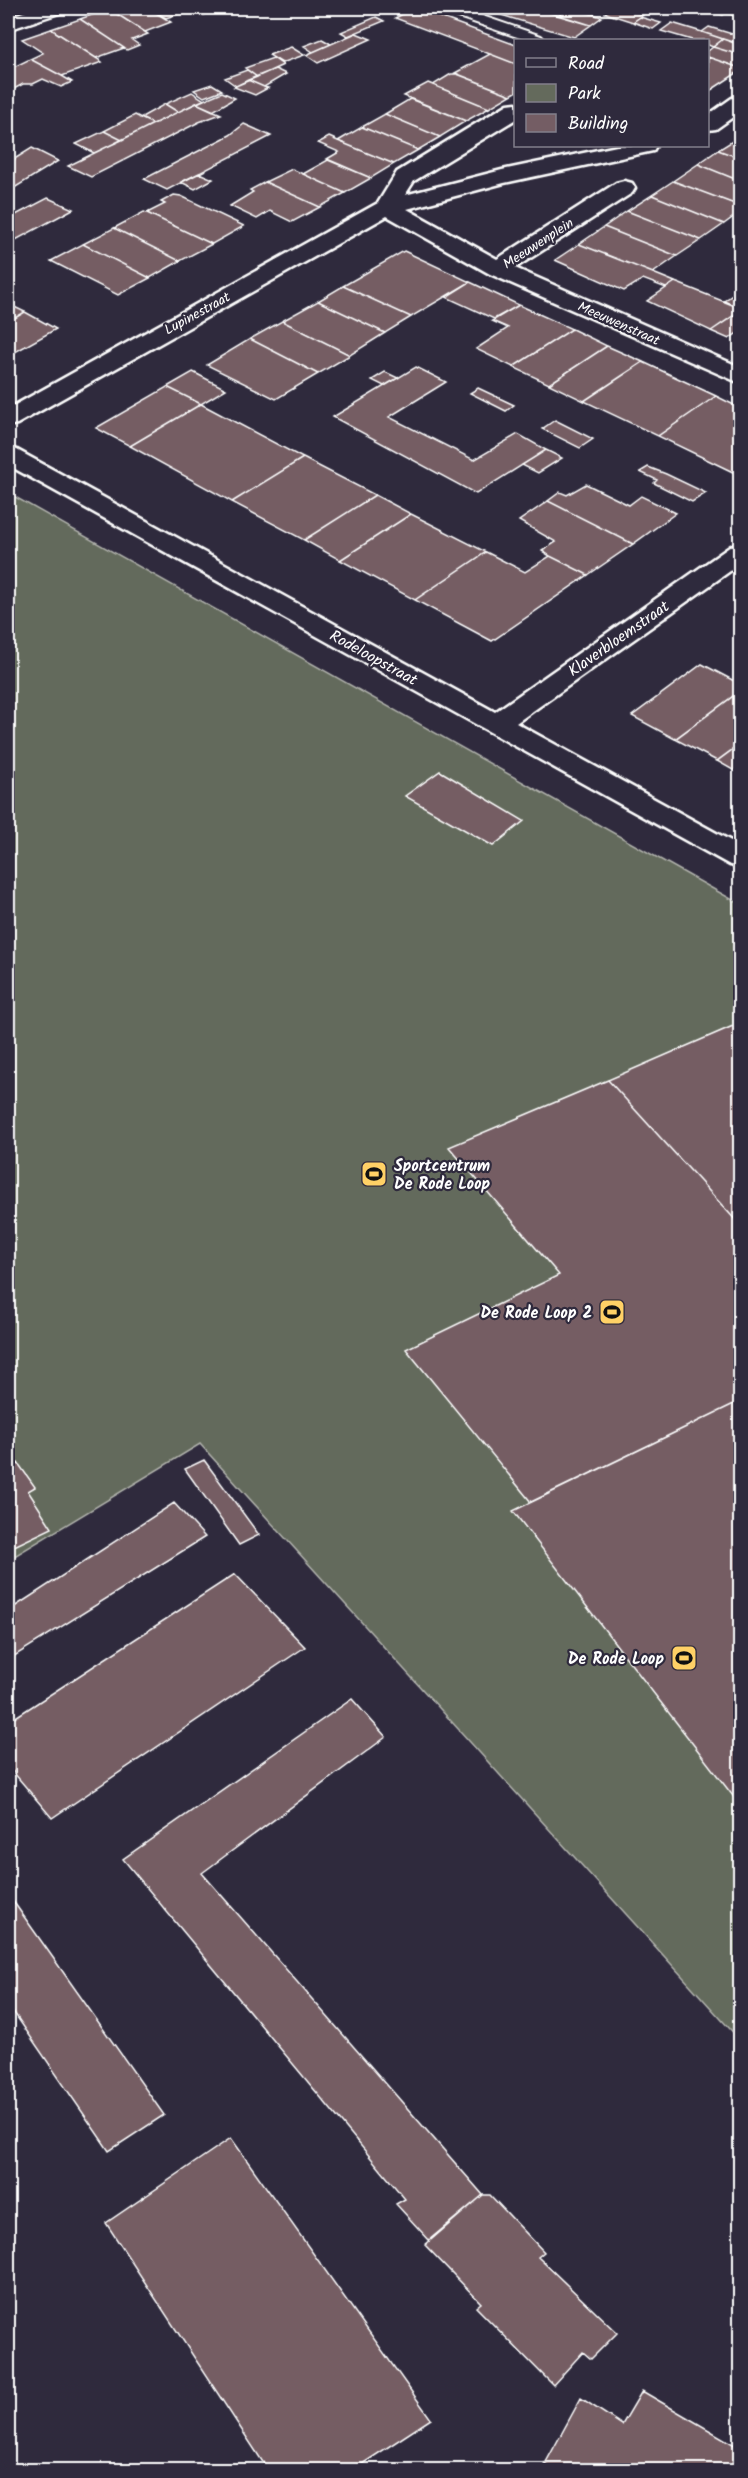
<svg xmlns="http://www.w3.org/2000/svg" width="748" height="2478" viewBox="0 0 748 2478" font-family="Kalam,sans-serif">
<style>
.green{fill:#646a5c;stroke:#b2b4ae;stroke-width:1.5}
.building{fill:#745d64;stroke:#fff;stroke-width:1.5}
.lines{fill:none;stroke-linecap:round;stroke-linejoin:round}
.lane-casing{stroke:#fff;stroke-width:4}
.street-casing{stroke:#fff;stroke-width:5}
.lane{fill:#2f2a3d;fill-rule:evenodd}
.street{fill:#2f2a3d;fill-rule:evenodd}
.labels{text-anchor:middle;stroke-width:4.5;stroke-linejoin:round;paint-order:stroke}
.far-street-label{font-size:14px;fill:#fff;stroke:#2f2a3d}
.street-label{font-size:16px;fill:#fff;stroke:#2f2a3d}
.poi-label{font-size:16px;font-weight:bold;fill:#fff;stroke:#2f2a3d;text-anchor:end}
</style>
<rect width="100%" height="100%" fill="#2f2a3d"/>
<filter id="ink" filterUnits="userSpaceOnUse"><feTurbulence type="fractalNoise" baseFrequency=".0167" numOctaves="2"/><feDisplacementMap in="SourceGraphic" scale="12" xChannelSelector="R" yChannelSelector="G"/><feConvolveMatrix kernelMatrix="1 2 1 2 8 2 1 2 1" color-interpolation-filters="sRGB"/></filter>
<g filter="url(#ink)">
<path class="green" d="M 8,493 L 740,904 L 740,2040 L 200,1444 L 8,1560 Z"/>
<path class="building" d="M 113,8 L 148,8 L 171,22 L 145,32 L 109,9 Z
M 148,8 L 192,8 L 194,9 L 166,18 Z
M 192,8 L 225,8 L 204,15 Z
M 415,8 L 516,45 L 516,64 L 395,18 Z
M 478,8 L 533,8 L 591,25 L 574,37 Z
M 569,8 L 572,8 L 602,17 L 591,25 L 559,15 Z
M 612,8 L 620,8 L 643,15 L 633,22 L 605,13 Z
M 696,8 L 733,8 L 723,15 Z
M 733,8 L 740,8 L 740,17 L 726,13 Z
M 109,9 L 148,34 L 132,40 L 139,45 L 127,50 L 124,48 L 80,19 Z
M 376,17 L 384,21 L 348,36 L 341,32 Z
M 640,17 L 661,23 L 653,29 L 633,22 Z
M 80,19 L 124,48 L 96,58 L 51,29 Z
M 672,23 L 702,32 L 723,39 L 713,47 L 708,45 L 708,40 L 692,40 L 661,31 Z
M 709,27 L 739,36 L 732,42 L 702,32 Z
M 51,29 L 96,58 L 102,62 L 62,76 L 30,59 L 43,53 L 22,39 Z
M 356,33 L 371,39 L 318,63 L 306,55 Z
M 322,39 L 331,44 L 313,52 L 304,46 Z
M 723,39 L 740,45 L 740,55 L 713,47 Z
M 291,47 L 304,55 L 282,63 L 269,55 Z
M 713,47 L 740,55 L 740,68 L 708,57 L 708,51 Z
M 490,54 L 516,64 L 516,92 L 511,95 L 455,73 Z
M 708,57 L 740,68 L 740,71 L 708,92 Z
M 273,58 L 283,65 L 257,77 L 245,68 Z
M 30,59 L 62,76 L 72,82 L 61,87 L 43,79 L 33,84 L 23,84 L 14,89 L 8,86 L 8,62 L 16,66 Z
M 275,69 L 286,74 L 264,87 L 248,80 Z
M 247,70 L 257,77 L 236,86 L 225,78 Z
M 451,74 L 457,74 L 511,95 L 489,108 L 433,85 Z
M 248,80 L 264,87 L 268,88 L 255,95 L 234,87 Z
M 428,83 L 433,85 L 489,108 L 466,121 L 404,96 Z
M 212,84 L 222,90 L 204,97 L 194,90 Z
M 192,92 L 204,100 L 178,112 L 165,104 Z
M 222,92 L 235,98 L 213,111 L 196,103 Z
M 410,99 L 466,121 L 440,137 L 385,114 Z
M 196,103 L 221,114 L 199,122 L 91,177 L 68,166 Z
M 165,104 L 178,112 L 153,124 L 140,118 Z
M 385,114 L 440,137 L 418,150 L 362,127 Z
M 135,115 L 153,124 L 122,140 L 104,131 Z
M 244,124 L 271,136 L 167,190 L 144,179 L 230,135 Z
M 362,127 L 418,150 L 394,164 L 338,141 Z
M 104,131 L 122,140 L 94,153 L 76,144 Z
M 329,137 L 338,141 L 394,164 L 371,178 L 327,159 L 339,152 L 318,143 Z
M 739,137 L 740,158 L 718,150 Z
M 32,148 L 58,161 L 11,190 L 8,189 L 8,163 Z
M 718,150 L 740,158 L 740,181 L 698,164 Z
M 328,160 L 371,178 L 345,193 L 303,174 Z
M 698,164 L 740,181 L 740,206 L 673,181 Z
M 292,169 L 303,174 L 345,193 L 320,207 L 265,182 Z
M 199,173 L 213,179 L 195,189 L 181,182 Z
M 673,181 L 740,206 L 740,212 L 724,224 L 652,195 Z
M 265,182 L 320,207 L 292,222 L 270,211 L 257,219 L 230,206 L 253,192 L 250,190 Z
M 174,195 L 181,196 L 244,226 L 212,244 L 147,213 L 165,204 L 161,202 Z
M 652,195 L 724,224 L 701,240 L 627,211 Z
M 48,198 L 73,209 L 12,242 L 8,240 L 8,219 Z
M 627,211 L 701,240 L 677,256 L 604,227 Z
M 144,212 L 147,213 L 212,244 L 180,261 L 114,228 Z
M 604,227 L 677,256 L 653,273 L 579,244 Z
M 114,228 L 180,261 L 150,278 L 83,244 Z
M 83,244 L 150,278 L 118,295 L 51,261 Z
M 579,244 L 653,273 L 675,282 L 666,288 L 643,279 L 624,291 L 555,260 Z
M 404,251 L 470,282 L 411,317 L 343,286 Z
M 470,282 L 519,305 L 494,319 L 446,297 Z
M 675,282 L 740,308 L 740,311 L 711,331 L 647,301 Z
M 343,286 L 411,317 L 385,333 L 318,301 Z
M 735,293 L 740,295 L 740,308 L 724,301 Z
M 318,301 L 385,333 L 350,355 L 282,321 Z
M 8,304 L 25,312 L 8,322 Z
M 519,305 L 572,329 L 513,367 L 476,349 L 508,328 L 492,321 Z
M 25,312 L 56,329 L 8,356 L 8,322 Z
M 735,315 L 740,317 L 740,331 L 729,339 L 711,331 Z
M 282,321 L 350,355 L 318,374 L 250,339 Z
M 572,329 L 607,346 L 549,384 L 513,367 Z
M 250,339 L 318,374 L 276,399 L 207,365 Z
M 607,346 L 643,362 L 584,401 L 549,384 Z
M 643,362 L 716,396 L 658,436 L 584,401 Z
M 416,367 L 446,382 L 389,417 L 474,460 L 518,434 L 546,450 L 476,494 L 333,417 Z
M 193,372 L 226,389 L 201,404 L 167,387 Z
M 385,372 L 398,378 L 384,386 L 372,380 Z
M 167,387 L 201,404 L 130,446 L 96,428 Z
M 478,388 L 514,405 L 506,411 L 470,393 Z
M 716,396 L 740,408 L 740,469 L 735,473 L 658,436 Z
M 201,404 L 303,458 L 232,502 L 130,446 Z
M 555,420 L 593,439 L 580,448 L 542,429 Z
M 546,450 L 562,458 L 538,473 L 522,465 Z
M 303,458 L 375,495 L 304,540 L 232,502 Z
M 648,467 L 666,474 L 706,493 L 692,502 L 654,483 L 657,480 L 640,472 Z
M 586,484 L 629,505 L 641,496 L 676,513 L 633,544 L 548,501 L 560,492 L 567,495 Z
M 375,495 L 411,514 L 340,560 L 304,540 Z
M 548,501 L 633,544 L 588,575 L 550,556 L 542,551 L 556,542 L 519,521 Z
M 411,514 L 486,552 L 415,600 L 340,560 Z
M 486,552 L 525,572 L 550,556 L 588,575 L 492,641 L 415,600 Z
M 702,664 L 740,684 L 740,691 L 675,739 L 632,716 Z
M 740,691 L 740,744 L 717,761 L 675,739 Z
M 740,744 L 740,774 L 717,761 Z
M 440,771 L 524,821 L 493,846 L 405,796 Z
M 740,1023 L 740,1225 L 608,1080 Z
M 608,1080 L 740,1225 L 740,1401 L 531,1502 L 406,1349 L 559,1275 L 449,1147 Z
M 740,1401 L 740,1805 L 513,1511 Z
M 204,1460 L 259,1535 L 239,1545 L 185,1469 Z
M 8,1462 L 12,1466 L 18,1463 L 35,1487 L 28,1491 L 52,1528 L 8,1549 Z
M 174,1503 L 205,1537 L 8,1660 L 8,1611 Z
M 235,1574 L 305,1647 L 52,1818 L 8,1766 L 8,1722 Z
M 352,1699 L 386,1737 L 202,1873 L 483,2195 L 429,2240 L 396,2204 L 405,2199 L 123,1859 Z
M 8,1894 L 164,2115 L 109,2151 L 8,2004 Z
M 231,2138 L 431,2419 L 353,2470 L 268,2470 L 106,2223 Z
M 483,2195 L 490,2195 L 544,2252 L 538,2257 L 617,2333 L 591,2359 L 583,2352 L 553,2385 L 476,2307 L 481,2303 L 425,2245 Z
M 642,2391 L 740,2448 L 729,2470 L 555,2470 L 545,2464 L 581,2398 L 622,2425 Z"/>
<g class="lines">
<g class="lane-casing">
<path id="lane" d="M 439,8 L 459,8 L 541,36 L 544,39 L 526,40 L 441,11 Z"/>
</g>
<g class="street-casing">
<path id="street" d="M 36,8 L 65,8 L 62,12 L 8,30 L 8,17 Z
M 740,97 L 740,112 L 716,129 L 708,130 L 708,115 L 732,98 Z
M 516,103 L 516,119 L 414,181 L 405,195 L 502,170 L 617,146 L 656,146 L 653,151 L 504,183 L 407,209 L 497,259 L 616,183 L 624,181 L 632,183 L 635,188 L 632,193 L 515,268 L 740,367 L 740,383 L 490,274 L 387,216 L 17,424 L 8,426 L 8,409 L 378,203 L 397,172 L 508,104 Z
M 8,447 L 17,450 L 495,712 L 731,546 L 740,544 L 740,564 L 516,723 L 740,846 L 740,867 L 730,865 L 8,465 Z"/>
</g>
<use href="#lane" class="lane"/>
<use href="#street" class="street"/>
</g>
</g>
<defs>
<g id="stadium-square" transform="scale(1.35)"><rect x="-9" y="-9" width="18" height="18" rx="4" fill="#ffd166" stroke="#2f2a3d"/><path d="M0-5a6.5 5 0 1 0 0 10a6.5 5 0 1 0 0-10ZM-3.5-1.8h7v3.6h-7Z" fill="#111"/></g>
</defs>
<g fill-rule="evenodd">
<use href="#stadium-square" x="374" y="1174"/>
<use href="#stadium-square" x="612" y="1312"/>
<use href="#stadium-square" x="684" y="1658"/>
</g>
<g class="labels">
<g class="far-street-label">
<text transform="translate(538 243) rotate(-33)" y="5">Meeuwenplein</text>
<text transform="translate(197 313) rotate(-29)" y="5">Lupinestraat</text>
<text transform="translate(619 323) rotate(24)" y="5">Meeuwenstraat</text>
</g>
<g class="street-label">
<text transform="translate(618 638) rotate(-35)" y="6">Klaverbloemstraat</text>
<text transform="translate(374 657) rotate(29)" y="6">Rodeloopstraat</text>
</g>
<g class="poi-label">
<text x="394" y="1171" text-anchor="start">Sportcentrum<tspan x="394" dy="18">De Rode Loop</tspan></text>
<text x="592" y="1318">De Rode Loop 2</text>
<text x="664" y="1664">De Rode Loop</text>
</g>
</g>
<rect width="748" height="2478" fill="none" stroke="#2f2a3d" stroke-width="30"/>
<rect x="15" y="15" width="718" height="2448" fill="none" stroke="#fff" stroke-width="2" filter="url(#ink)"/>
<rect x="514" y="39" width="195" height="108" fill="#2f2a3d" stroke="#827f8b" stroke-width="1.5"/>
<rect x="526" y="58" width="30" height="9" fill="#2f2a3d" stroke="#827f8b" stroke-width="1.5"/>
<text x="568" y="69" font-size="18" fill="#ffffff">Road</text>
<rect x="526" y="84" width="30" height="18" fill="#646a5c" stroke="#827f8b" stroke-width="1.5"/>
<text x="568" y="99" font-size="18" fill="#ffffff">Park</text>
<rect x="526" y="114" width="30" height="18" fill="#745d64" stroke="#827f8b" stroke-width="1.5"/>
<text x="568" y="129" font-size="18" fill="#ffffff">Building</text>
</svg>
